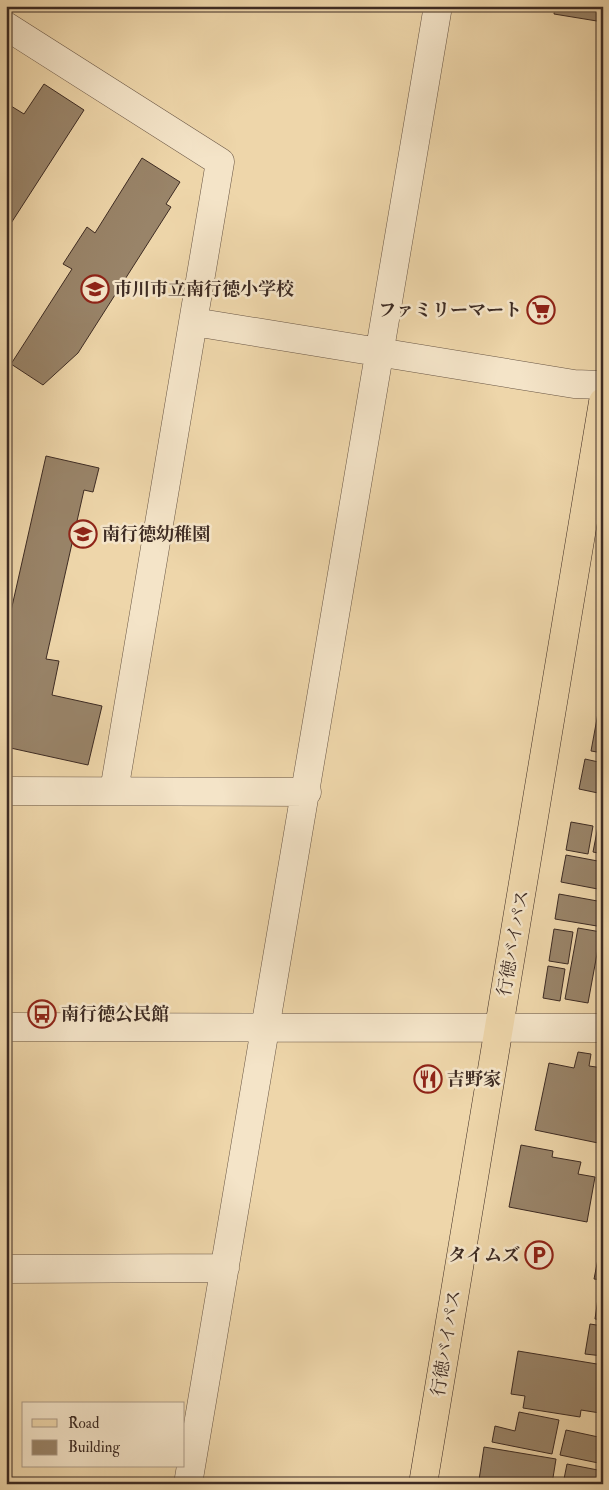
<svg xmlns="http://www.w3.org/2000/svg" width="609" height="1490" viewBox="0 0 609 1490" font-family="'IM FELL Double Pica','Noto Serif JP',serif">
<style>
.building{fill:#998469;stroke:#3d2b23}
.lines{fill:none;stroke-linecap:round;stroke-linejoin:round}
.minor-casing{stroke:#695645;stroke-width:29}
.major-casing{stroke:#3d2b23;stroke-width:29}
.minor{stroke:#f4e4c8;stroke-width:28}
.major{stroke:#eed6aa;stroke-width:28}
.labels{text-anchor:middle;stroke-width:5;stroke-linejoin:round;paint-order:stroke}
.poi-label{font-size:18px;font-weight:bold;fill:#3d2b23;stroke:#f4e4c8;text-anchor:start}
.street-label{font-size:18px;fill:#3d2b23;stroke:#f4e4c8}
</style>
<rect width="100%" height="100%" fill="#eed6aa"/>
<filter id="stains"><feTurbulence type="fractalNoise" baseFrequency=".004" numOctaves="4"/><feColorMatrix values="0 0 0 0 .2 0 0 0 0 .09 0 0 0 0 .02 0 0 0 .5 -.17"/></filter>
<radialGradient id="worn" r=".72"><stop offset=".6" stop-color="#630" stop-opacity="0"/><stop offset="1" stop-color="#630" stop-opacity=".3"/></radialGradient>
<path class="building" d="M 555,6 L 603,6 L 603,22 L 554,14 Z
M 44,84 L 84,110 L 6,231 L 6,114 L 11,106 L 24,114 Z
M 142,158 L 180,182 L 166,204 L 171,207 L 78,353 L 43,385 L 11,364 L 72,269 L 63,264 L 87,227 L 95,233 Z
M 46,456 L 99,468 L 93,492 L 84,490 L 46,659 L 59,661 L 52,695 L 102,706 L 88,765 L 6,747 L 6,633 Z
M 603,686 L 603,753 L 591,751 Z
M 585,759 L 603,763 L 598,793 L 579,789 Z
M 599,821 L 603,822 L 603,854 L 593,852 Z
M 571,822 L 593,826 L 588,854 L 566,850 Z
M 566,855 L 603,862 L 603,890 L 561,882 Z
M 559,894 L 603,902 L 603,927 L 555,919 Z
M 578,928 L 601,932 L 588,1003 L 565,999 Z
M 554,929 L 573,932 L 568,964 L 549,961 Z
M 548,966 L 565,969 L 560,1001 L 543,998 Z
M 578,1052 L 591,1054 L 589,1066 L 603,1068 L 603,1144 L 535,1130 L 549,1063 L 574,1068 Z
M 521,1145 L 553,1151 L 552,1157 L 581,1162 L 578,1174 L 595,1177 L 587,1222 L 509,1207 Z
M 599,1254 L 603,1255 L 603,1280 L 594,1279 Z
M 599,1291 L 603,1292 L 603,1320 L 595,1319 Z
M 590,1324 L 603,1326 L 603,1356 L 585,1354 Z
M 518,1351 L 603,1365 L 603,1427 L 598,1426 L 600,1413 L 581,1410 L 580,1417 L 523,1408 L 525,1396 L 511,1394 Z
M 519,1412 L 559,1420 L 552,1454 L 492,1442 L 495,1426 L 515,1431 Z
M 566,1430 L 603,1438 L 603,1464 L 560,1455 Z
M 484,1447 L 556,1459 L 552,1484 L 505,1484 L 479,1480 Z
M 567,1464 L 603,1471 L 603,1484 L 563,1484 Z"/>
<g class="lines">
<g class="minor-casing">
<path id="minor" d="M 6,26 L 220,162 L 114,791
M 194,322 L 574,384 L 603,385
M 6,791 L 307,792
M 6,1027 L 603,1028
M 6,1269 L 225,1268
M 188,1484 L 438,6"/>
</g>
<g class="major-casing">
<path id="major" d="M 423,1484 L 603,402"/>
</g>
<use href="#minor" class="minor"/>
<use href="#major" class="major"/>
</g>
<defs>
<g id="school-ring" transform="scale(1.4375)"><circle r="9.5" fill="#f4e4c8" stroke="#8f2418" stroke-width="1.5"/><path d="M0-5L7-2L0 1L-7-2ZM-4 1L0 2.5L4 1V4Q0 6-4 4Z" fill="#8f2418"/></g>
<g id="supermarket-ring" transform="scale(1.4375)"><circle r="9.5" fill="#f4e4c8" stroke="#8f2418" stroke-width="1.5"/><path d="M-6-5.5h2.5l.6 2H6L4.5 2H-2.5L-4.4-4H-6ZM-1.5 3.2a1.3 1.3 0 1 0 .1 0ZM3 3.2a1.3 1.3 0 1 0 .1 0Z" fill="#8f2418"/></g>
<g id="bus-ring" transform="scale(1.4375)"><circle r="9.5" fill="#f4e4c8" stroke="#8f2418" stroke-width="1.5"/><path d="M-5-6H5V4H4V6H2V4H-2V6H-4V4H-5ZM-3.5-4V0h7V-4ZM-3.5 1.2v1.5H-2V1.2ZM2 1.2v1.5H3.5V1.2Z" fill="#8f2418"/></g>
<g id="restaurant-ring" transform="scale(1.4375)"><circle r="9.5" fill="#f4e4c8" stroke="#8f2418" stroke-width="1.5"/><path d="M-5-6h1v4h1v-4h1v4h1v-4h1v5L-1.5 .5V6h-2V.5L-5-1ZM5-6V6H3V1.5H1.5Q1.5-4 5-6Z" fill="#8f2418"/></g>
<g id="parking-ring" transform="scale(1.4375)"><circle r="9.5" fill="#f4e4c8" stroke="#8f2418" stroke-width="1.5"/><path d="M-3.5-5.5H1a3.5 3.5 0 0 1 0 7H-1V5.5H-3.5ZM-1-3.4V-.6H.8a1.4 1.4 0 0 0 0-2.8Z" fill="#8f2418"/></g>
</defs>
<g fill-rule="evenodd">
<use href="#school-ring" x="95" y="289"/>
<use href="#supermarket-ring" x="541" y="310"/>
<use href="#school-ring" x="83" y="534"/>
<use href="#bus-ring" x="42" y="1014"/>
<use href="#restaurant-ring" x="428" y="1079"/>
<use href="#parking-ring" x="539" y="1255"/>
</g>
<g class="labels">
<g class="poi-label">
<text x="114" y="295">市川市立南行徳小学校</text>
<text x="522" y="316" text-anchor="end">ファミリーマート</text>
<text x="102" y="540">南行徳幼稚園</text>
<text x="61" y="1020">南行徳公民館</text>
<text x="447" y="1085">吉野家</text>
<text x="520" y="1261" text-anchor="end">タイムズ</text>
</g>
<g class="street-label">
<text transform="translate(513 943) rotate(-80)" y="6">行徳バイパス</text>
<text transform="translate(446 1343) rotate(-81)" y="6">行徳バイパス</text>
</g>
</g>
<rect width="609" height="1490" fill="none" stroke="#eed6aa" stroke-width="25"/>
<rect x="8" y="8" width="594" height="1475" fill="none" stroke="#3d2b23" stroke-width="2.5"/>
<rect x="12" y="12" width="584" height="1465" fill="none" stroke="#3d2b23"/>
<rect x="22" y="1402" width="162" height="65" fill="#f4e4c8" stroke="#ab9a86"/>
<rect x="32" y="1419" width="25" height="8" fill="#eed6aa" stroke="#ab9a86"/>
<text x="68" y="1428" font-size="15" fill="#3d2b23">Road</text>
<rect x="32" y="1440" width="25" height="15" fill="#998469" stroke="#ab9a86"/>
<text x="68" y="1452" font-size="15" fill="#3d2b23">Building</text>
<rect width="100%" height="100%" filter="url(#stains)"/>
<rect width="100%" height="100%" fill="url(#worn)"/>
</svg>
